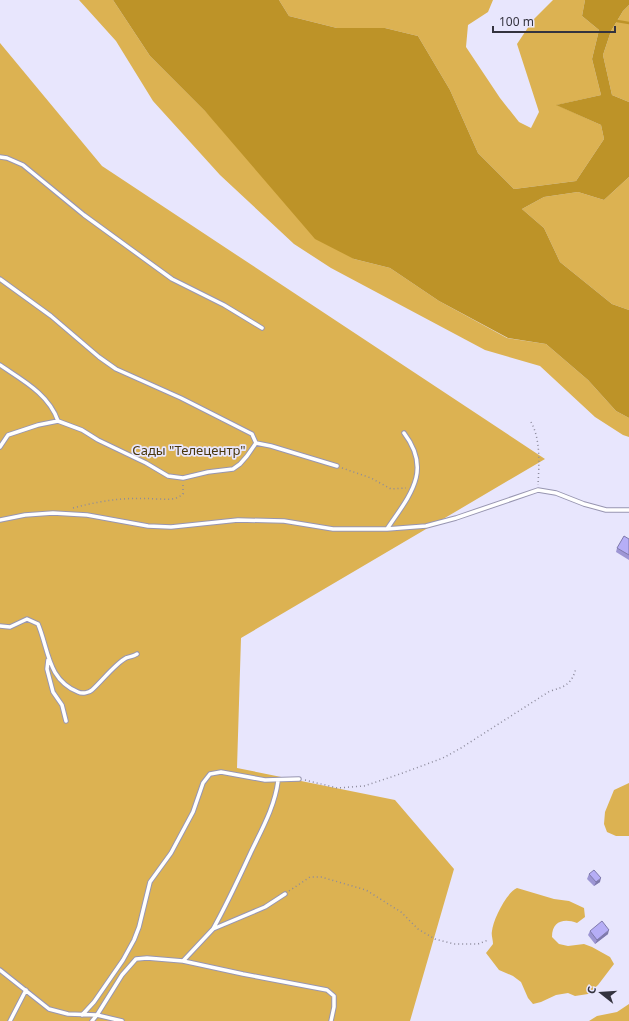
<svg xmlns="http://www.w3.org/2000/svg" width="629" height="1021" viewBox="0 0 629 1021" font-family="'Noto Sans',sans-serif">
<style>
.green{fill:#dcb252}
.water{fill:#bd9328}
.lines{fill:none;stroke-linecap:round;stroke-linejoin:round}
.stream{stroke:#bd9328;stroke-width:2.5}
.service-casing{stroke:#9896b1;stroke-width:5.5}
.path{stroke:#8d8b9c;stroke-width:1.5;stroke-dasharray:1 3;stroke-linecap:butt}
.service{stroke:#fff;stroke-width:3.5}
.wall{fill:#9d96d4}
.shaded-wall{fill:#7f7aac}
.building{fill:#b6aef6;stroke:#7f7aac}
.labels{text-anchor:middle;stroke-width:3.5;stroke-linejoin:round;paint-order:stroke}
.park-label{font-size:13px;fill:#4a380d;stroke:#e8e6fd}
</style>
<rect width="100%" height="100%" fill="#e8e6fd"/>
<path class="green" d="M 79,0 L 113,0 L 150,56 L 354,259 L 390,268 L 439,301 L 507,338 L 546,344 L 588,380 L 616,411 L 629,418 L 629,437 L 623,435 L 595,417 L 540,366 L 485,350 L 331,268 L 294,244 L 220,175 L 153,101 L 116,41 Z
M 279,0 L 493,0 L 488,12 L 468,25 L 466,47 L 500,98 L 519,122 L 531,128 L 539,112 L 517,44 L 533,20 L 553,0 L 585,0 L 582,16 L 599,30 L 592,59 L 601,95 L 557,105 L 601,125 L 604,139 L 576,181 L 514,189 L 478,153 L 450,90 L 418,36 L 385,28 L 337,28 L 289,16 Z
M 629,5 L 629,102 L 612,95 L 603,55 L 611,31 L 623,11 Z
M 0,43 L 102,166 L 545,459 L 241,638 L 237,768 L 395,800 L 454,869 L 410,1021 L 0,1021 Z
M 629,177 L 629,310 L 612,304 L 560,262 L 544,228 L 522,209 L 544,197 L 578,192 L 604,200 Z
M 629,783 L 629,836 L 616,836 L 607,832 L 604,824 L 605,812 L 614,790 Z
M 517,888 L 554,899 L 569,901 L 584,908 L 585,917 L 577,923 C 564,918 552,921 552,937 L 559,944 L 568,946 L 584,944 L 592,947 L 610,957 L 614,964 L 598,985 L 588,994 L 575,996 L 568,993 L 556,995 L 541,1002 L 533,1004 L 528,998 L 521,982 L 513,976 L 499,970 L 486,953 L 493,944 C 493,939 491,935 492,931 C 493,920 506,893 517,888 Z
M 629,1004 L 629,1021 L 589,1021 L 597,1016 L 617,1012 Z"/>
<path class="water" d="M 113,0 L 279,0 L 289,16 L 337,28 L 385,28 L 418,36 L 450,90 L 478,153 L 514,189 L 576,181 L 604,139 L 601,125 L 556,105 L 601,95 L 592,59 L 599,30 L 582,16 L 585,0 L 629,0 L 629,5 L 623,11 L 611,31 L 603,55 L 612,95 L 629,102 L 629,177 L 604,200 L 578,192 L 544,197 L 522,209 L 544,228 L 560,262 L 612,304 L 629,310 L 629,418 L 616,411 L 588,380 L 546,344 L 508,338 L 439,301 L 390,268 L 354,259 L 315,239 L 205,111 L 150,56 Z"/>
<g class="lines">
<path class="stream" d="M 617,21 L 629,23"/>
<g class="service-casing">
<path id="service" d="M 0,157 L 7,158 L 23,165 L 84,215 L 172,279 L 224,305 L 262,328
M 0,279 L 51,316 L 99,357 L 116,369 L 181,398 L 252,434 L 256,443 L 247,456 L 240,464 L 233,469 L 208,472 L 183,478 L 168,476 L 146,463 L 98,440 L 82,430 L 58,421 L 38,425 L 8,435 L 0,447
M 0,365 C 22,380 49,394 58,421
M 256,443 L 271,446 L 337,466
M 0,520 L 25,515 L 53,513 L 87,515 L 148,526 L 171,527 L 238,520 L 284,521 L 333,529 L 387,529 L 426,526 L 456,518 L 538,490 L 556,493 L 584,504 L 606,510 L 629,510
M 387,529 C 409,496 433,471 404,433
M 0,626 L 10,627 L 27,619 L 38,624 C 49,650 47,679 78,692 C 82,694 89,693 92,690 C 102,681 115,664 126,658 C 129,657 134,656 137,654
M 48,660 L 47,669 L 53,692 L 62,705 L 66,721
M 213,929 C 227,904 239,878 251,852 C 262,829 275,806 278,781
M 183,961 L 243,974 L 327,990 L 334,996 L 334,1007 L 331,1021
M 0,970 L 49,1009 L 68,1014 L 97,1015 L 122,1021
M 82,1015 L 94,1002 L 123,960 L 134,940 L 139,927 L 150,882 L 171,853 L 193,812 L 203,783 L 210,774 L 221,772 L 265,780 L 299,779
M 10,1021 L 26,990
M 92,1021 L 97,1015 L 122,975 L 136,959 L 147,958 L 183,961 L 213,929 L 265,907 L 285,894"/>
</g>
<path class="path" d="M 531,422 C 541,440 539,465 538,485
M 342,468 L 371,478 L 391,489 L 406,488
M 73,508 C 104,500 125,497 157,499 C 166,499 175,501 183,494 L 183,484
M 305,780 L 337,788 L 364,786 L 400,774 L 443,758 L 461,748 L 550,691 C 565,687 572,684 576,668
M 289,891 L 310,877 L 321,877 L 366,890 L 401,912 L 418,929 L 435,939 L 454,944 L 478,944 L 488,940"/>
<use href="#service" class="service"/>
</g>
<path class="wall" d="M 629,539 L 629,560 L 616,552 L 617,548 Z
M 589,874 L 600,882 L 594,886 L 587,879 Z
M 590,931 L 608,934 L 595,944 L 588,935 Z"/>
<path class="shaded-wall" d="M 601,878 L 600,882 L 594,886 L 596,882 Z
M 609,930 L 608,934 L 595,944 L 597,940 Z"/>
<path class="building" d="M 624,536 L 629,539 L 629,555 L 617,548 Z
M 594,870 L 601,878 L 596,882 L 589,874 Z
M 602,921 L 609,930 L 597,940 L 590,931 Z"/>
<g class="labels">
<g class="park-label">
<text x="189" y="455">Сады "Телецентр"</text>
</g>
</g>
<g transform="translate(601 993) rotate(287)" stroke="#e8e6fd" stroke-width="3" paint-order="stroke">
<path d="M0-3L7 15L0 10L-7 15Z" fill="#34333f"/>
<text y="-6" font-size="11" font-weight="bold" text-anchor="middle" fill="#34333f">С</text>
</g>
<path d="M493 26v6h122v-6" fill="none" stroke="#34333f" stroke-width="2"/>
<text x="499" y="26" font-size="12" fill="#34333f" stroke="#e8e6fd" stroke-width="3" paint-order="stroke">100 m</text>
</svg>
